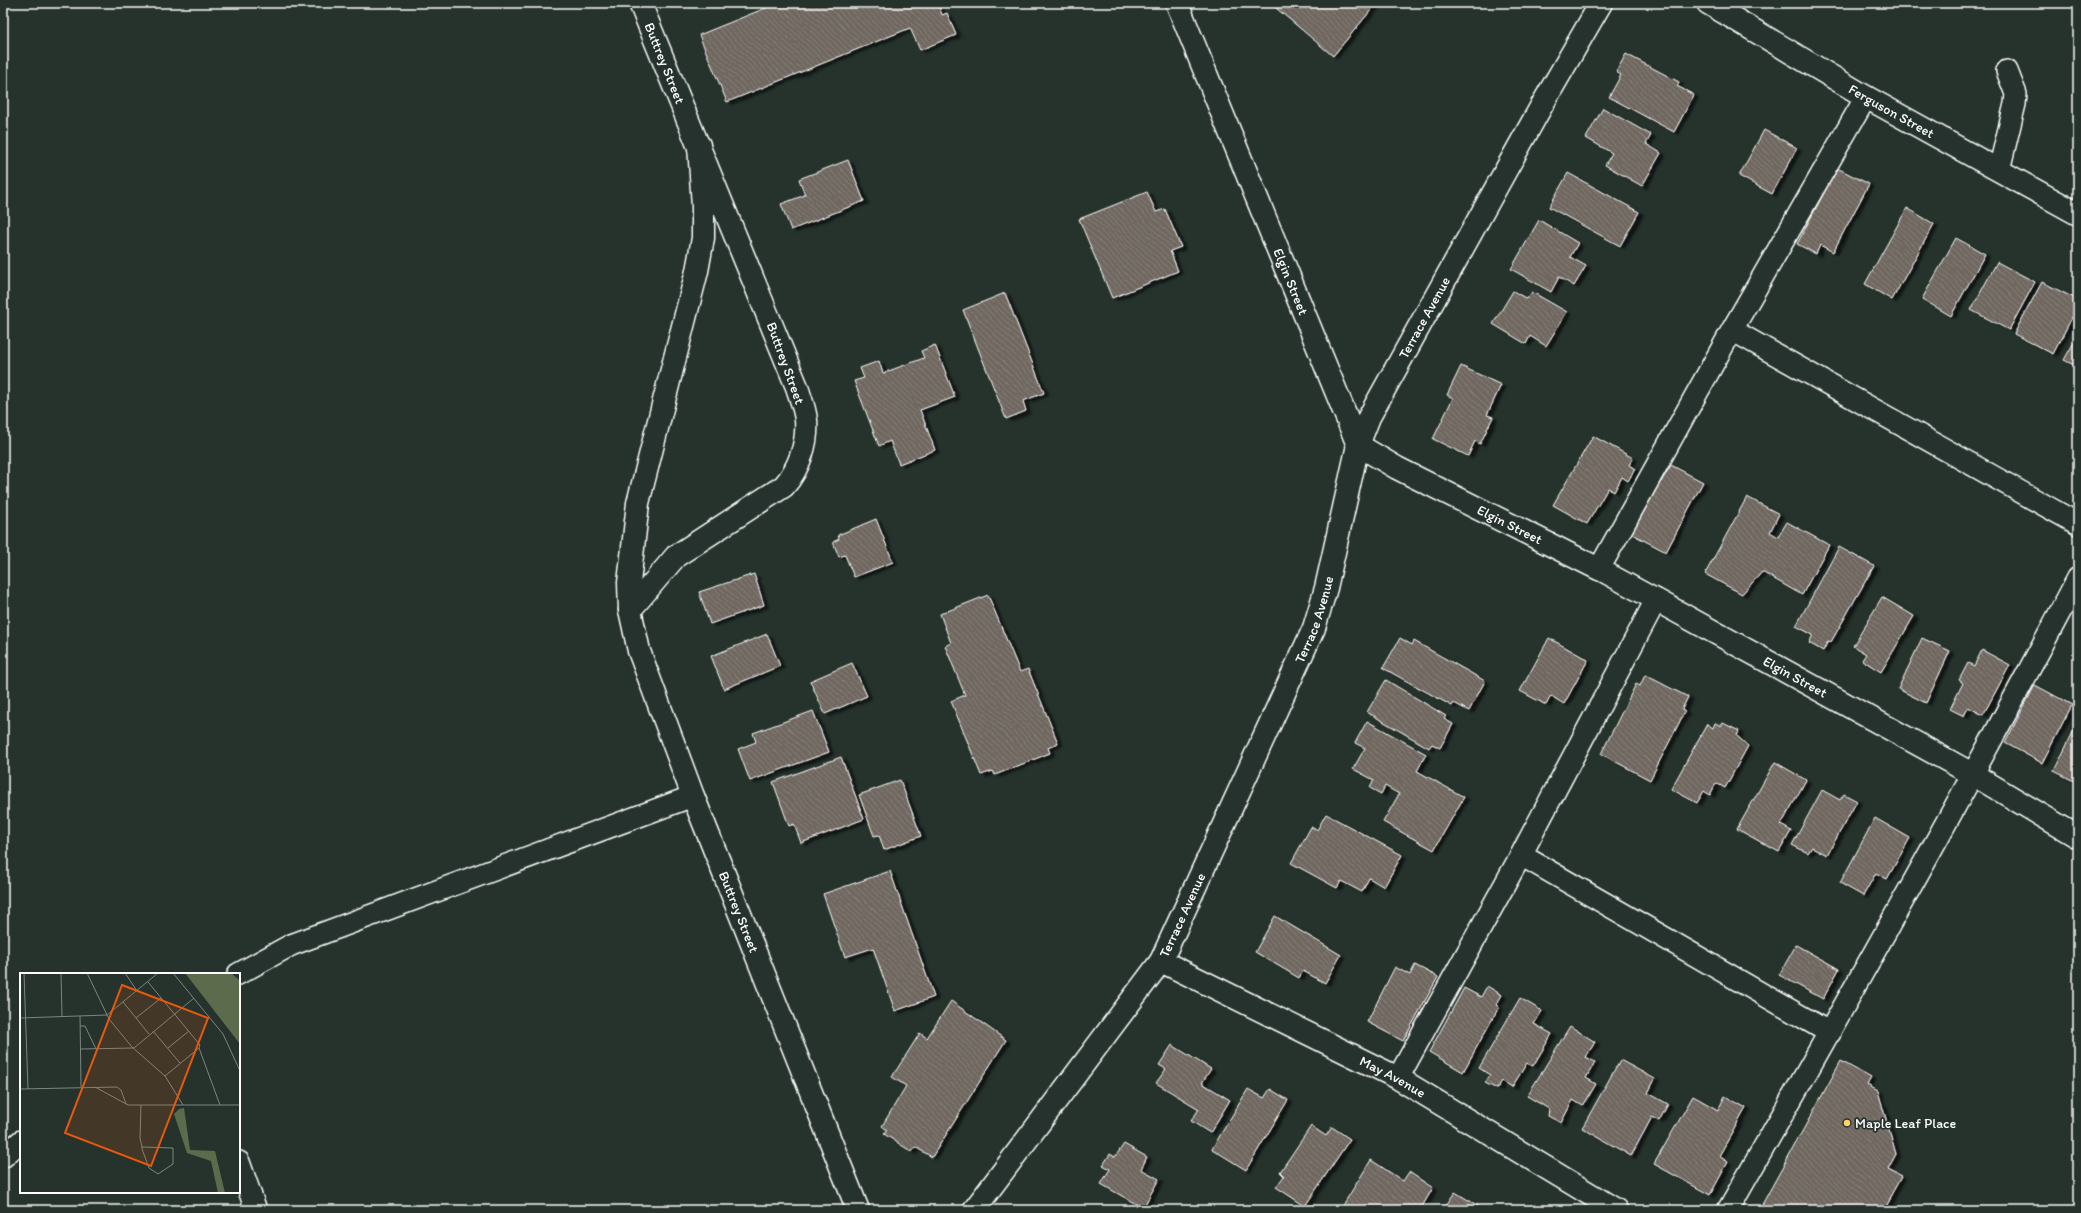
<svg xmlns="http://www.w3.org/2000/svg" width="2081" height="1213" viewBox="0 0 2081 1213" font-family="Itim,sans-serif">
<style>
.building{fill:url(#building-back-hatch);stroke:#fff;filter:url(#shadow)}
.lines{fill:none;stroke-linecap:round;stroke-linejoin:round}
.lane-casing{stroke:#fff;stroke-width:24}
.street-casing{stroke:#fff;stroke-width:25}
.lane{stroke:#26332d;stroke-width:21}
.street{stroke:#26332d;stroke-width:22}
.poi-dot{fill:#ffd166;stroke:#26332d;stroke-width:1.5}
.labels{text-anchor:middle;stroke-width:3.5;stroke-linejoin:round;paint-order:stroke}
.street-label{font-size:14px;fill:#fff;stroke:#26332d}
.poi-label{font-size:14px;fill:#fff;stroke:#26332d;text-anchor:start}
.inset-road{fill:none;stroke:#7d8581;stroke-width:1}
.view{fill:#e8590c;fill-opacity:0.15;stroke:#e8590c;stroke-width:2}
.inset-edge{fill:none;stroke:#fff;stroke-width:2}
</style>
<defs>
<pattern id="building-back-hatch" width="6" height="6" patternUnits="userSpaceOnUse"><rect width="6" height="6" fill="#706860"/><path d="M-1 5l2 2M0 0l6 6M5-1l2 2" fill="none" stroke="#857f78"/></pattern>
<filter id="shadow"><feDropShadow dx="4.5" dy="2.5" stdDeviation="1" flood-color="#0009"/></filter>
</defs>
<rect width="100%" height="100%" fill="#26332d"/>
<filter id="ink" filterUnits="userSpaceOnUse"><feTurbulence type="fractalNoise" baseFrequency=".025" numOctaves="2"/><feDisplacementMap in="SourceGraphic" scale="8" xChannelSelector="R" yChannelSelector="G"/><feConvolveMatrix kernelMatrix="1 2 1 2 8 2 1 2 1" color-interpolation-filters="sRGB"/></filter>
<g filter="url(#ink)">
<path class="building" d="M 778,3 L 938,3 L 942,15 L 947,13 L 956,35 L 920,50 L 910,28 L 727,102 L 699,35 Z
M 1270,3 L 1377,3 L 1333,56 Z
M 1626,54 L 1679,82 L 1677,86 L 1694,95 L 1674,132 L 1609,97 L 1621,75 L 1616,72 Z
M 1603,108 L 1651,135 L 1646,144 L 1661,153 L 1642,186 L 1605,165 L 1612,153 L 1586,138 Z
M 1764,130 L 1797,148 L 1772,194 L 1739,176 Z
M 848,160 L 864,201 L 791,230 L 781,204 L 805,195 L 799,179 Z
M 1837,168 L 1869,184 L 1833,252 L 1820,245 L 1816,254 L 1797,244 Z
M 1568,173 L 1639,212 L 1620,246 L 1549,207 Z
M 1147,192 L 1156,212 L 1165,209 L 1181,247 L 1170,251 L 1178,271 L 1112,298 L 1079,219 Z
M 1907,208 L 1934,224 L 1892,300 L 1865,284 Z
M 1539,220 L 1578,243 L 1570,257 L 1586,266 L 1574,286 L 1559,277 L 1551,292 L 1511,269 Z
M 1956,238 L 1985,254 L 1951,316 L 1922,299 Z
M 1997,262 L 2035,282 L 2009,330 L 1971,310 Z
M 2042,282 L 2078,300 L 2078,306 L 2053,354 L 2014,334 Z
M 1513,291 L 1527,299 L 1532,292 L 1567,312 L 1546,346 L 1530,336 L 1526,344 L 1493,324 Z
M 1005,293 L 1044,393 L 1023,401 L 1026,411 L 1006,419 L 963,310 Z
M 2078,335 L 2078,367 L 2064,360 Z
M 935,345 L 955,397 L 920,410 L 935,450 L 899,464 L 890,441 L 879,446 L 854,381 L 864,378 L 860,368 L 879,361 L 883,373 L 924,358 L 921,351 Z
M 1461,366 L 1501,385 L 1487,415 L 1493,417 L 1480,444 L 1475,441 L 1468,456 L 1433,439 L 1453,398 L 1447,395 Z
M 1593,436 L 1633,458 L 1629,465 L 1635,469 L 1628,481 L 1622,477 L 1614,492 L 1608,488 L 1587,524 L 1553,505 Z
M 1671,465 L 1703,482 L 1666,552 L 1630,533 L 1658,480 L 1661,482 Z
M 1747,497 L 1779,514 L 1770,532 L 1778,537 L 1787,522 L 1829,545 L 1802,595 L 1762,572 L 1742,594 L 1705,574 Z
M 876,519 L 893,562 L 854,577 L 845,555 L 839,557 L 833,542 L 839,539 L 838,535 Z
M 1839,547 L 1874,566 L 1831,642 L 1828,641 L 1823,651 L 1809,643 L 1813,635 L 1796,626 Z
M 754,574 L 764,605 L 710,624 L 699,592 Z
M 988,595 L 1020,672 L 1028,669 L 1058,743 L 1048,748 L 1050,753 L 995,775 L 993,771 L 981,775 L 951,701 L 965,695 L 945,646 L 951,643 L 940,614 Z
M 1882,597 L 1914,616 L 1881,672 L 1862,660 L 1866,654 L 1853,646 Z
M 767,634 L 780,666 L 724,689 L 711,656 Z
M 1400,638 L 1412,645 L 1414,641 L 1485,681 L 1469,711 L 1454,703 L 1452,706 L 1383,668 Z
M 1549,638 L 1588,660 L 1564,704 L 1551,696 L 1546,705 L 1520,691 Z
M 1922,638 L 1950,651 L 1926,703 L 1898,689 Z
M 1982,650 L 2010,665 L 1983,715 L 1968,707 L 1964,716 L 1950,709 L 1963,683 L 1959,680 L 1968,663 L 1974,666 Z
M 852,663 L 867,696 L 825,714 L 810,681 Z
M 1645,675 L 1688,697 L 1682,709 L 1685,711 L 1650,780 L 1601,754 L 1636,684 L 1640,686 Z
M 1386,680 L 1446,716 L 1444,719 L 1453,724 L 1440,748 L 1432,744 L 1429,748 L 1367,712 Z
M 2035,685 L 2072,705 L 2042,763 L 2005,743 Z
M 813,711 L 829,752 L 750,781 L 738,749 L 756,742 L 753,733 Z
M 1367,721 L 1426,754 L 1417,771 L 1464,797 L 1434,850 L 1383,822 L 1399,794 L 1385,786 L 1381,794 L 1370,788 L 1374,780 L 1353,769 L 1365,748 L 1355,743 Z
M 2078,722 L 2078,783 L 2054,771 Z
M 1715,723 L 1721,726 L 1723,723 L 1739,731 L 1737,736 L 1748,746 L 1725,788 L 1716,783 L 1710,795 L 1704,791 L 1697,803 L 1671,789 L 1707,724 L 1713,728 Z
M 841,757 L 864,819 L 801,843 L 794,824 L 789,826 L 773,782 Z
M 1775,762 L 1806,780 L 1781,825 L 1791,831 L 1779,852 L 1737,829 Z
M 900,780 L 921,836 L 884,850 L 879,835 L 874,836 L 859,795 Z
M 1822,790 L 1840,800 L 1844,794 L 1857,801 L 1827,855 L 1812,847 L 1808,853 L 1792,845 Z
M 1326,814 L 1402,855 L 1384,887 L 1369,878 L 1362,892 L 1341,881 L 1337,888 L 1291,863 L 1311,827 L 1317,830 Z
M 1875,818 L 1910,838 L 1887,879 L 1876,873 L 1863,896 L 1840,883 Z
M 890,871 L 934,997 L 895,1011 L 873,948 L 845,957 L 823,894 Z
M 1275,916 L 1341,955 L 1325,983 L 1303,971 L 1299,978 L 1255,952 Z
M 1796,945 L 1839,969 L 1823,999 L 1779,975 Z
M 1415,965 L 1438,977 L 1403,1041 L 1367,1022 L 1395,967 L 1410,975 Z
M 1487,986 L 1502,995 L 1496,1005 L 1499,1007 L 1463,1072 L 1429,1052 L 1464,988 L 1481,997 Z
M 1520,998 L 1542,1011 L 1534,1024 L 1552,1034 L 1533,1066 L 1527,1063 L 1512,1087 L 1502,1081 L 1497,1089 L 1485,1083 L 1490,1075 L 1479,1068 Z
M 951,1001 L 1006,1040 L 932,1157 L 915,1147 L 912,1152 L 884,1134 L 887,1130 L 882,1126 L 906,1086 L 892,1077 L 920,1033 L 927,1038 Z
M 1570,1026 L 1595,1042 L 1586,1057 L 1595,1062 L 1586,1078 L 1596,1084 L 1583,1106 L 1573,1100 L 1561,1123 L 1548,1116 L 1549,1109 L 1527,1096 Z
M 1172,1045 L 1211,1069 L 1202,1083 L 1230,1100 L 1210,1133 L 1191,1121 L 1199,1109 L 1156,1083 L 1166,1069 L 1159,1065 Z
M 1620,1060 L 1655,1079 L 1648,1093 L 1668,1104 L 1659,1121 L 1652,1117 L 1631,1156 L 1582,1128 Z
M 1841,1061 L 1871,1078 L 1867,1085 L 1878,1091 L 1896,1154 L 1888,1169 L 1902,1176 L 1883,1210 L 1759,1210 Z
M 1248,1089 L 1264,1098 L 1270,1089 L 1288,1100 L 1246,1170 L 1212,1149 Z
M 1693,1096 L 1718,1110 L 1725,1096 L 1746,1108 L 1719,1156 L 1728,1162 L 1710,1195 L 1654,1164 Z
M 1311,1126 L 1326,1136 L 1332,1127 L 1350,1139 L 1305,1206 L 1276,1187 L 1284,1176 L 1280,1172 Z
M 1124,1144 L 1147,1157 L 1141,1169 L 1159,1179 L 1143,1208 L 1101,1184 L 1110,1169 L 1103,1165 L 1110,1154 L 1115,1157 Z
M 1371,1160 L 1403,1181 L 1409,1172 L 1433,1188 L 1420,1210 L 1340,1210 Z
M 1455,1192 L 1485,1210 L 1443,1210 Z"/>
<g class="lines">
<g class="lane-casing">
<path id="lane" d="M 1999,170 L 2015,104 L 2016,94 L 2007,71
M 1732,330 L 2078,524
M 1521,855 L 1830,1033
M 238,974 L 291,945 L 693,796
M 1398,1078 L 1521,855 L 1656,600 L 1599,569 L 1732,330 L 1866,97
M 3,1157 L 21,1141
M 239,1162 L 256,1210
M 1728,1210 C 1848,1001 1966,791 2078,578"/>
</g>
<g class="street-casing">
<g id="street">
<path id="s1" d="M 1177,3 L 1358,445 L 1397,468 L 1599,569"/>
<path id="s2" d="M 1708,3 L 1866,97 L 2078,214"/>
<path id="s3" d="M 699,145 L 703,207 L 703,238 L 697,271 L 638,503 L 629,583 L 630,610 L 639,651 L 693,796 L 858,1210"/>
<path id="s4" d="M 1656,600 L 1974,775 L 2078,837"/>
<path d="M 630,610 L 676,556 L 784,486 C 799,469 808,443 806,420 C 805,409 800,397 797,387 L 640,3"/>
<path id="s5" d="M 1161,961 L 1398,1078 L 1616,1210"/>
<path id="s6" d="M 974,1210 L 1161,961 L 1314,628 L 1326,588 L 1358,445 L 1369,417 L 1542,105 L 1601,3"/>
</g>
</g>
<use href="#lane" class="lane"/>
<use href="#street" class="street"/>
</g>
</g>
<circle class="poi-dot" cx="1847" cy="1123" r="4"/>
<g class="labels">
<g class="street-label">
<text transform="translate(665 63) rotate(68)" y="5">Buttrey Street</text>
<text dy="5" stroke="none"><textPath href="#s2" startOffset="213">Ferguson Street</textPath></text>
<text dy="5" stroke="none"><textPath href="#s1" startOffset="301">Elgin Street</textPath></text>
<text dy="5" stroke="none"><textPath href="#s6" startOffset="1010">Terrace Avenue</textPath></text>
<text transform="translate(786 363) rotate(70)" y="5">Buttrey Street</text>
<text dy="5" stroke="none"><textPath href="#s1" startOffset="649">Elgin Street</textPath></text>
<text dy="5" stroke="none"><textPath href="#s6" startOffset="686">Terrace Avenue</textPath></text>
<text dy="5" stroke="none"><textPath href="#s4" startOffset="159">Elgin Street</textPath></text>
<text dy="5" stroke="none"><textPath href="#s3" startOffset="795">Buttrey Street</textPath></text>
<text dy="5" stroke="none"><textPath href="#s6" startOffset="362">Terrace Avenue</textPath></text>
<text dy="5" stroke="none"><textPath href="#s5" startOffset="259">May Avenue</textPath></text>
</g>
<g class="poi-label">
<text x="1855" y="1128">Maple Leaf Place</text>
</g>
</g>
<g transform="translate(20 973)">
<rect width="220" height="220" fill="#26332d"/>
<path d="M 165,0 L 211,0 L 219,7 L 220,71 ZM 164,135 L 170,177 L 195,178 L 205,220 L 198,220 L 191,188 L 167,180 L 154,141 L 159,136 Z" fill="#5b6b4c"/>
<path class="inset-road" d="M 4,0 L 8,116M 41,0 L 42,44M 67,0 L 89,46 L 112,74 L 145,103 L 163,132M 105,0 L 117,18M 153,0 L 203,61 L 220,98M 128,9 L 180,72 L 179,75M 103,29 L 129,61M 60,43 L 61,114M 0,45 L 87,42 L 138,0M 116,45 L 141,25M 60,53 L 65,53 L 76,76M 133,58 L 160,90M 148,75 L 169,58M 179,75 L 200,132M 60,76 L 114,75 L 174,25M 145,103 L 179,75M 75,114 L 108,132 L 220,132M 0,116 L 97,114 L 101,117 L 106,131M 121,132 L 120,165 L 122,174 L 122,176 L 129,195 L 138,201 L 153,191 L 153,175 L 122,174"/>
<path class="view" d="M 102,12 L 188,45 L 131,193 L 45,160 Z"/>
<rect width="220" height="220" class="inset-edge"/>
</g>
<rect width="2081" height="1213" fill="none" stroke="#26332d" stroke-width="16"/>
<rect x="8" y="8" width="2065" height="1197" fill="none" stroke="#fff" stroke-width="1.5" filter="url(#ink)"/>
</svg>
